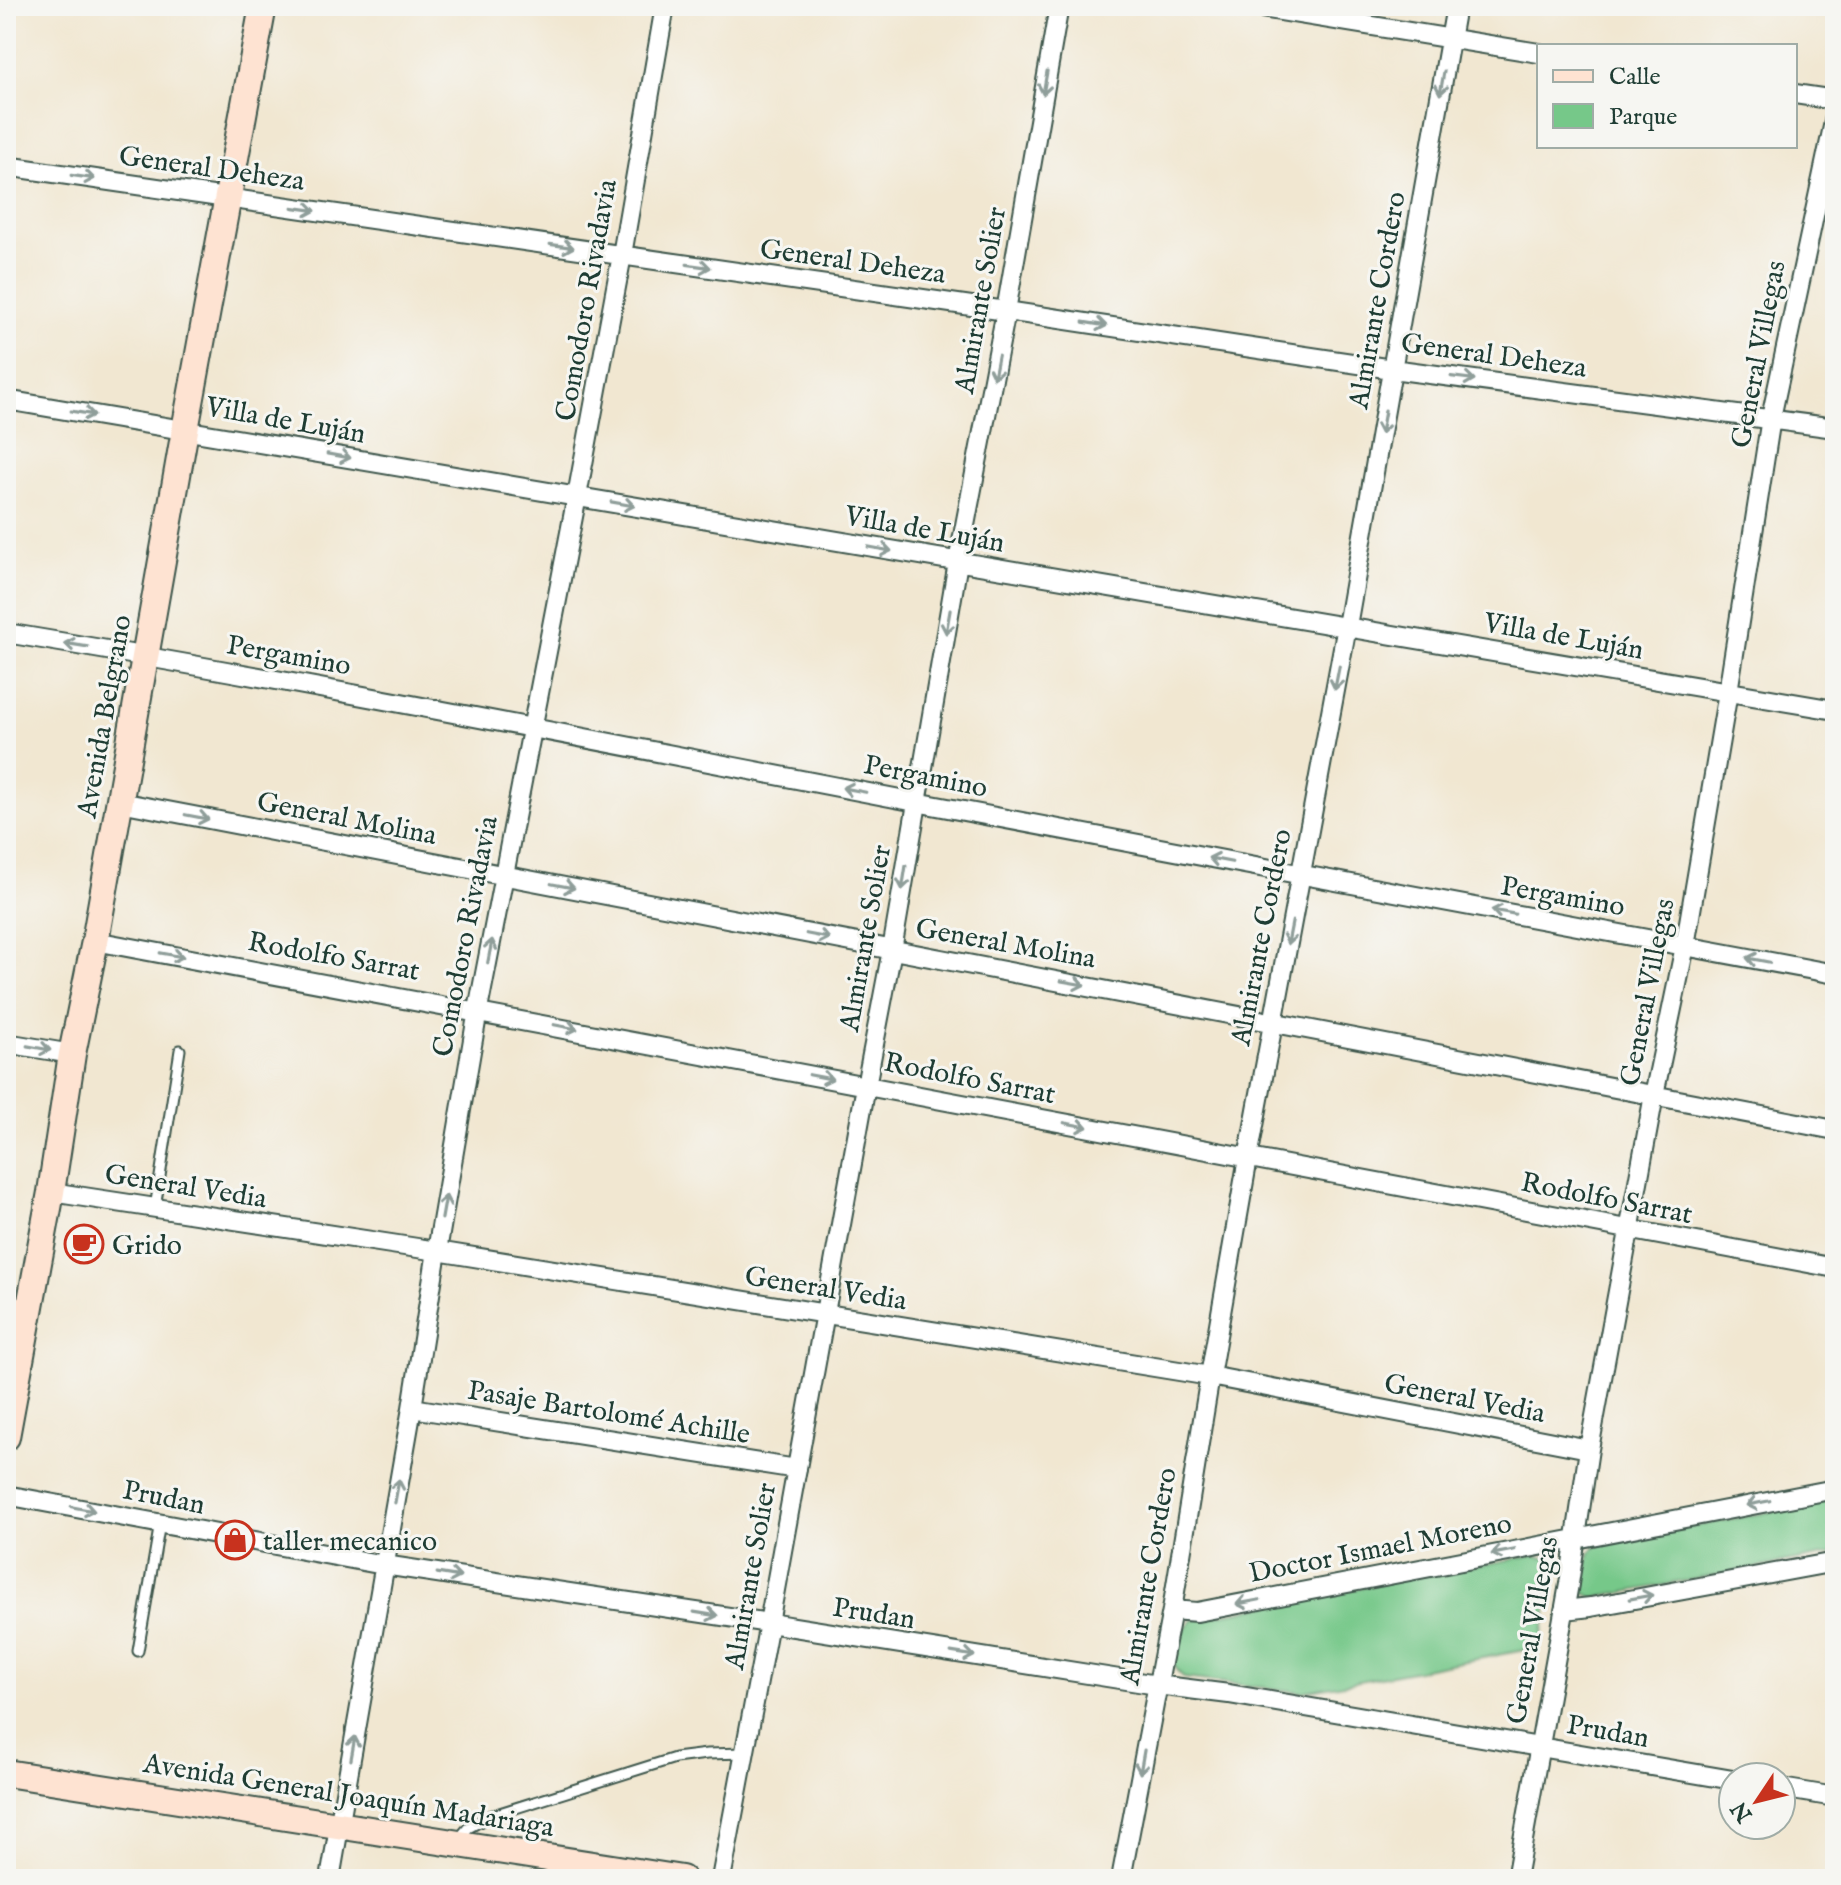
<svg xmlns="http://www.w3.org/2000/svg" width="1841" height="1885" viewBox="0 0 1841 1885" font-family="'IM FELL English',serif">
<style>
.green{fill:#76c889;stroke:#4a825e;stroke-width:2}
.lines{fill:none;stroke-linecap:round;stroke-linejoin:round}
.lane-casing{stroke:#3e564c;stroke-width:13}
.street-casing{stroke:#3e564c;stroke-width:22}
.secondary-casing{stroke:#3e564c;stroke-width:30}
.lane{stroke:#fff;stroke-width:9}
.street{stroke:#fff;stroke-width:18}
.secondary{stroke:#fee3d2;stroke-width:26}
.oneway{stroke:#8f9e9a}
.labels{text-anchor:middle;stroke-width:6;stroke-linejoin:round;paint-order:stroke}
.street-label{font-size:28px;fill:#1f3d34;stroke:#f6f6f2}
.poi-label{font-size:28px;fill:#1f3d34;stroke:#f6f6f2;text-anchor:start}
</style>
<rect width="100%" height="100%" fill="#f6f6f2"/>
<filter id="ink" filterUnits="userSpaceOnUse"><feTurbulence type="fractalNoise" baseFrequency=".0125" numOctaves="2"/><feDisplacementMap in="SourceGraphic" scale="16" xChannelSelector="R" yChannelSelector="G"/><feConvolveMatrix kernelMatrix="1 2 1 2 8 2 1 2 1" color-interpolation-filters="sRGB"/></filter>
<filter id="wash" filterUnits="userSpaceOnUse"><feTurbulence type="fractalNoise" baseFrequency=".006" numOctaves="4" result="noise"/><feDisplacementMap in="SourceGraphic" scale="32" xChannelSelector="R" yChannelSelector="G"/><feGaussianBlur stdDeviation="1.8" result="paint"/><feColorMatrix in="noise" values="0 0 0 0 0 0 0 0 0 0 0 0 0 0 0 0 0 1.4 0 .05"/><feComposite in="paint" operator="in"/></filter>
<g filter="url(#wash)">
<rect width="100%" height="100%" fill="#f1e7d1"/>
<path class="green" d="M 1835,1499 L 1835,1553 L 1594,1598 L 1585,1593 L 1589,1554 L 1595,1546 Z
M 1534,1555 L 1549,1559 L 1555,1569 L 1541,1641 L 1530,1649 L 1301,1692 L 1184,1678 C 1181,1674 1177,1672 1175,1668 C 1167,1650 1181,1632 1192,1620 Z"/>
</g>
<g filter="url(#ink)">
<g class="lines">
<g class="lane-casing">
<path id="lane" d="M 155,1208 L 180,1050
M 138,1651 L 160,1523
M 458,1840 L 468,1828 L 490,1816 L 675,1758 L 707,1754 L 745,1753"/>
</g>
<g class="street-casing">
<path id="street" d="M 1249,6 L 1539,53
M 1795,94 L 1835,100
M 6,166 L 1006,311 L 1392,369 L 1835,428
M 6,400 L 1835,710
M 6,633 C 310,683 613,744 916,802 C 1222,861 1529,916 1835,974
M 120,802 C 692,911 1264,1019 1835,1130
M 95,941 C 676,1046 1255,1161 1835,1268
M 6,1043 L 72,1054
M 51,1192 L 437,1251 L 1210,1376 L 1589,1449
M 412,1408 L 797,1469
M 6,1495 L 384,1565 L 769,1623 L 1157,1685 L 1229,1694 L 1733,1780
M 1172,1610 L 1197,1612 L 1835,1489
M 1564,1610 L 1591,1607 L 1835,1562
M 1781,1788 L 1835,1797
M 330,1879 L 412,1408 L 437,1251 L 478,1010 L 577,496 L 622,255 L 665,6
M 721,1879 L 769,1623 L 866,1086 L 892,950 L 958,562 L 1006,311 L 1059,6
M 1121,1879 L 1172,1610 L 1210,1376 L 1248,1158 L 1347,626 L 1456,6
M 1516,1879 L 1569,1584 L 1589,1449 L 1654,1095 L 1685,946 L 1728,692 L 1771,418 L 1835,117"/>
</g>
<g class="secondary-casing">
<path id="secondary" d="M 6,1437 L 51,1192 L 72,1054 L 95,941 L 185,430 L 263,6
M 6,1773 L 682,1879"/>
</g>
<use href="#lane" class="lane"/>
<use href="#street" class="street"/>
<use href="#secondary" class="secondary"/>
</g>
<defs><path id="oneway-shaft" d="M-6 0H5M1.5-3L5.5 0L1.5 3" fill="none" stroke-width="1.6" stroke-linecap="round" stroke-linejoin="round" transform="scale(2)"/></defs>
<g class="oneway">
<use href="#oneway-shaft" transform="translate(1045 83) rotate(100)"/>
<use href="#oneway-shaft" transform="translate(1442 83) rotate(100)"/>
<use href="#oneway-shaft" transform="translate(83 177) rotate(8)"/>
<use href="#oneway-shaft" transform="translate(304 209) rotate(8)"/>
<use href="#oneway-shaft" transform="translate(562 246) rotate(8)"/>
<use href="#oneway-shaft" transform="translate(699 266) rotate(8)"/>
<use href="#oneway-shaft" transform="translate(1095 324) rotate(9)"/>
<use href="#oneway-shaft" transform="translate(996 367) rotate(101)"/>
<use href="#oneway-shaft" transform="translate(1463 378) rotate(7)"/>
<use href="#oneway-shaft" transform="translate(83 413) rotate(9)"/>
<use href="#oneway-shaft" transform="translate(1383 422) rotate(100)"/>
<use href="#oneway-shaft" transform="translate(339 456) rotate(10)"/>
<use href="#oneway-shaft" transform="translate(623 504) rotate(10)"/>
<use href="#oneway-shaft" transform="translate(880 549) rotate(10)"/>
<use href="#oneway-shaft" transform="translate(948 622) rotate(100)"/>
<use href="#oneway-shaft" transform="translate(76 645) rotate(-171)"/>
<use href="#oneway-shaft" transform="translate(1337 678) rotate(101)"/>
<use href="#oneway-shaft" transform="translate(854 790) rotate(-169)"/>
<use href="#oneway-shaft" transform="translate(197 817) rotate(11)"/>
<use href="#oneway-shaft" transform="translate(1220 860) rotate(-169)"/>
<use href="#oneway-shaft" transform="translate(904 878) rotate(99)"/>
<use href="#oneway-shaft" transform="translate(563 886) rotate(11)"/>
<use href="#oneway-shaft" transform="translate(1503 912) rotate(-170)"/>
<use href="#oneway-shaft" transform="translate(1290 933) rotate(101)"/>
<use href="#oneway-shaft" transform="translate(818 936) rotate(11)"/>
<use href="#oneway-shaft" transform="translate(490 951) rotate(-79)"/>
<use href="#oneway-shaft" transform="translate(172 955) rotate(10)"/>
<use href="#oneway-shaft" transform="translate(1758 960) rotate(-169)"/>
<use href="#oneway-shaft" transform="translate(1073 983) rotate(10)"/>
<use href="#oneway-shaft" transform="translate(566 1027) rotate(11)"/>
<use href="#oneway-shaft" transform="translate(39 1048) rotate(10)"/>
<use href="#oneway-shaft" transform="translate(821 1077) rotate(11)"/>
<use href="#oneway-shaft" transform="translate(1076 1125) rotate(11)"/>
<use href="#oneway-shaft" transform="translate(444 1207) rotate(-80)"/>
<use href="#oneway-shaft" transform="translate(397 1491) rotate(-80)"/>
<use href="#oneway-shaft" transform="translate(1758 1503) rotate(169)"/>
<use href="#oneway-shaft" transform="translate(83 1509) rotate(11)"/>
<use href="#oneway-shaft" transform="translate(1503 1552) rotate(169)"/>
<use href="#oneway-shaft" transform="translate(449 1575) rotate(9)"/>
<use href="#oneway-shaft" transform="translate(1641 1597) rotate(-10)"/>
<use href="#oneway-shaft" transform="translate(1248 1602) rotate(169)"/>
<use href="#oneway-shaft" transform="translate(706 1614) rotate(9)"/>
<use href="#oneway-shaft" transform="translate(963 1654) rotate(9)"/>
<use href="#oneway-shaft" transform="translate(353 1748) rotate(-80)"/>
<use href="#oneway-shaft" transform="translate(1142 1762) rotate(100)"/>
</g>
</g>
<defs>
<g id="cafe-ring" transform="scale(2)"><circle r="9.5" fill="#f6f6f2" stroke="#c8321e" stroke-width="1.5"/><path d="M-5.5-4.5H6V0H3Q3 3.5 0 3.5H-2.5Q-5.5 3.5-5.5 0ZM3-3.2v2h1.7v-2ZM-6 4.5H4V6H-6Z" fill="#c8321e"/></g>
<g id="shop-ring" transform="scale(2)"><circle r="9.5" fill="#f6f6f2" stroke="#c8321e" stroke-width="1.5"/><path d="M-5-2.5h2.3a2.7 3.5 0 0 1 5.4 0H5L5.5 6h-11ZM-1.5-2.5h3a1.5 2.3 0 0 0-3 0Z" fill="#c8321e"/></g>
</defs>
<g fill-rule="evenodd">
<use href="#cafe-ring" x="84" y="1244"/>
<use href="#shop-ring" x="235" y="1540"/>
</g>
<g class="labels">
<g class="street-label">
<text transform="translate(212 167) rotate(8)" y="10">General Deheza</text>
<text transform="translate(853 260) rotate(8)" y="10">General Deheza</text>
<text transform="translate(585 300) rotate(-80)" y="10">Comodoro Rivadavia</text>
<text transform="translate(979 300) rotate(-80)" y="10">Almirante Solier</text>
<text transform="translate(1376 300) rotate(-80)" y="10">Almirante Cordero</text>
<text transform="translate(1494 354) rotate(8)" y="10">General Deheza</text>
<text transform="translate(1757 354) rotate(-79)" y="10">General Villegas</text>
<text transform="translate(286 419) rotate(10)" y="10">Villa de Luján</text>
<text transform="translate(925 528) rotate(10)" y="10">Villa de Luján</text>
<text transform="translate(1564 635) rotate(10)" y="10">Villa de Luján</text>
<text transform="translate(289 654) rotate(10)" y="10">Pergamino</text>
<text transform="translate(103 716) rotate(-80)" y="10">Avenida Belgrano</text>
<text transform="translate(926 775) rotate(11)" y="10">Pergamino</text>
<text transform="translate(347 817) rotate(11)" y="10">General Molina</text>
<text transform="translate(1563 895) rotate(10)" y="10">Pergamino</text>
<text transform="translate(464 936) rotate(-79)" y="10">Comodoro Rivadavia</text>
<text transform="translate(1260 937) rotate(-79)" y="10">Almirante Cordero</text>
<text transform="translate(864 938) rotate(-80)" y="10">Almirante Solier</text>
<text transform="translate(1006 942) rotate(10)" y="10">General Molina</text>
<text transform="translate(334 955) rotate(10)" y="10">Rodolfo Sarrat</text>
<text transform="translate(1646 992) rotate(-79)" y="10">General Villegas</text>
<text transform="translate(970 1077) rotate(11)" y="10">Rodolfo Sarrat</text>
<text transform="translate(186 1185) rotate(9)" y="10">General Vedia</text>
<text transform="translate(1607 1197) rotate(11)" y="10">Rodolfo Sarrat</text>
<text transform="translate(826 1287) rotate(9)" y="10">General Vedia</text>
<text transform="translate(1465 1397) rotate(11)" y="10">General Vedia</text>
<text transform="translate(609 1411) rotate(9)" y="10">Pasaje Bartolomé Achille</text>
<text transform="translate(164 1496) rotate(11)" y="10">Prudan</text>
<text transform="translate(1380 1547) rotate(-11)" y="10">Doctor Ismael Moreno</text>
<text transform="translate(749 1576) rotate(-80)" y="10">Almirante Solier</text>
<text transform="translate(1147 1576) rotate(-80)" y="10">Almirante Cordero</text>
<text transform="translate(874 1612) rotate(9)" y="10">Prudan</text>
<text transform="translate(1531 1630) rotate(-80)" y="10">General Villegas</text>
<text transform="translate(1608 1730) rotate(10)" y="10">Prudan</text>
<text transform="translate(349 1794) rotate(9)" y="10">Avenida General Joaquín Madariaga</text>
</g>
<g class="poi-label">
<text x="112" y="1254">Grido</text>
<text x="263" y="1550">taller mecanico</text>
</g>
</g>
<rect width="1841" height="1885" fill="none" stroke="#f6f6f2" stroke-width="32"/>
<rect x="1537" y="44" width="260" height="104" fill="#f6f6f2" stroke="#a0aca6" stroke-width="2"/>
<rect x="1553" y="70" width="40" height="12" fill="#fee3d2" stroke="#a0aca6" stroke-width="2"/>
<text x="1609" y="84" font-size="24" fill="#1f3d34">Calle</text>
<rect x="1553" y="104" width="40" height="24" fill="#76c889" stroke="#a0aca6" stroke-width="2"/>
<text x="1609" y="124" font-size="24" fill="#1f3d34">Parque</text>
<g transform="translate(1757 1801) rotate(235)"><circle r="38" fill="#f6f6f2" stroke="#a0aca6" stroke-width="2"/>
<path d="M0-6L14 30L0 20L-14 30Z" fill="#c8321e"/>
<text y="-12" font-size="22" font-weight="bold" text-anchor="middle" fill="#1f3d34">N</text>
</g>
</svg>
